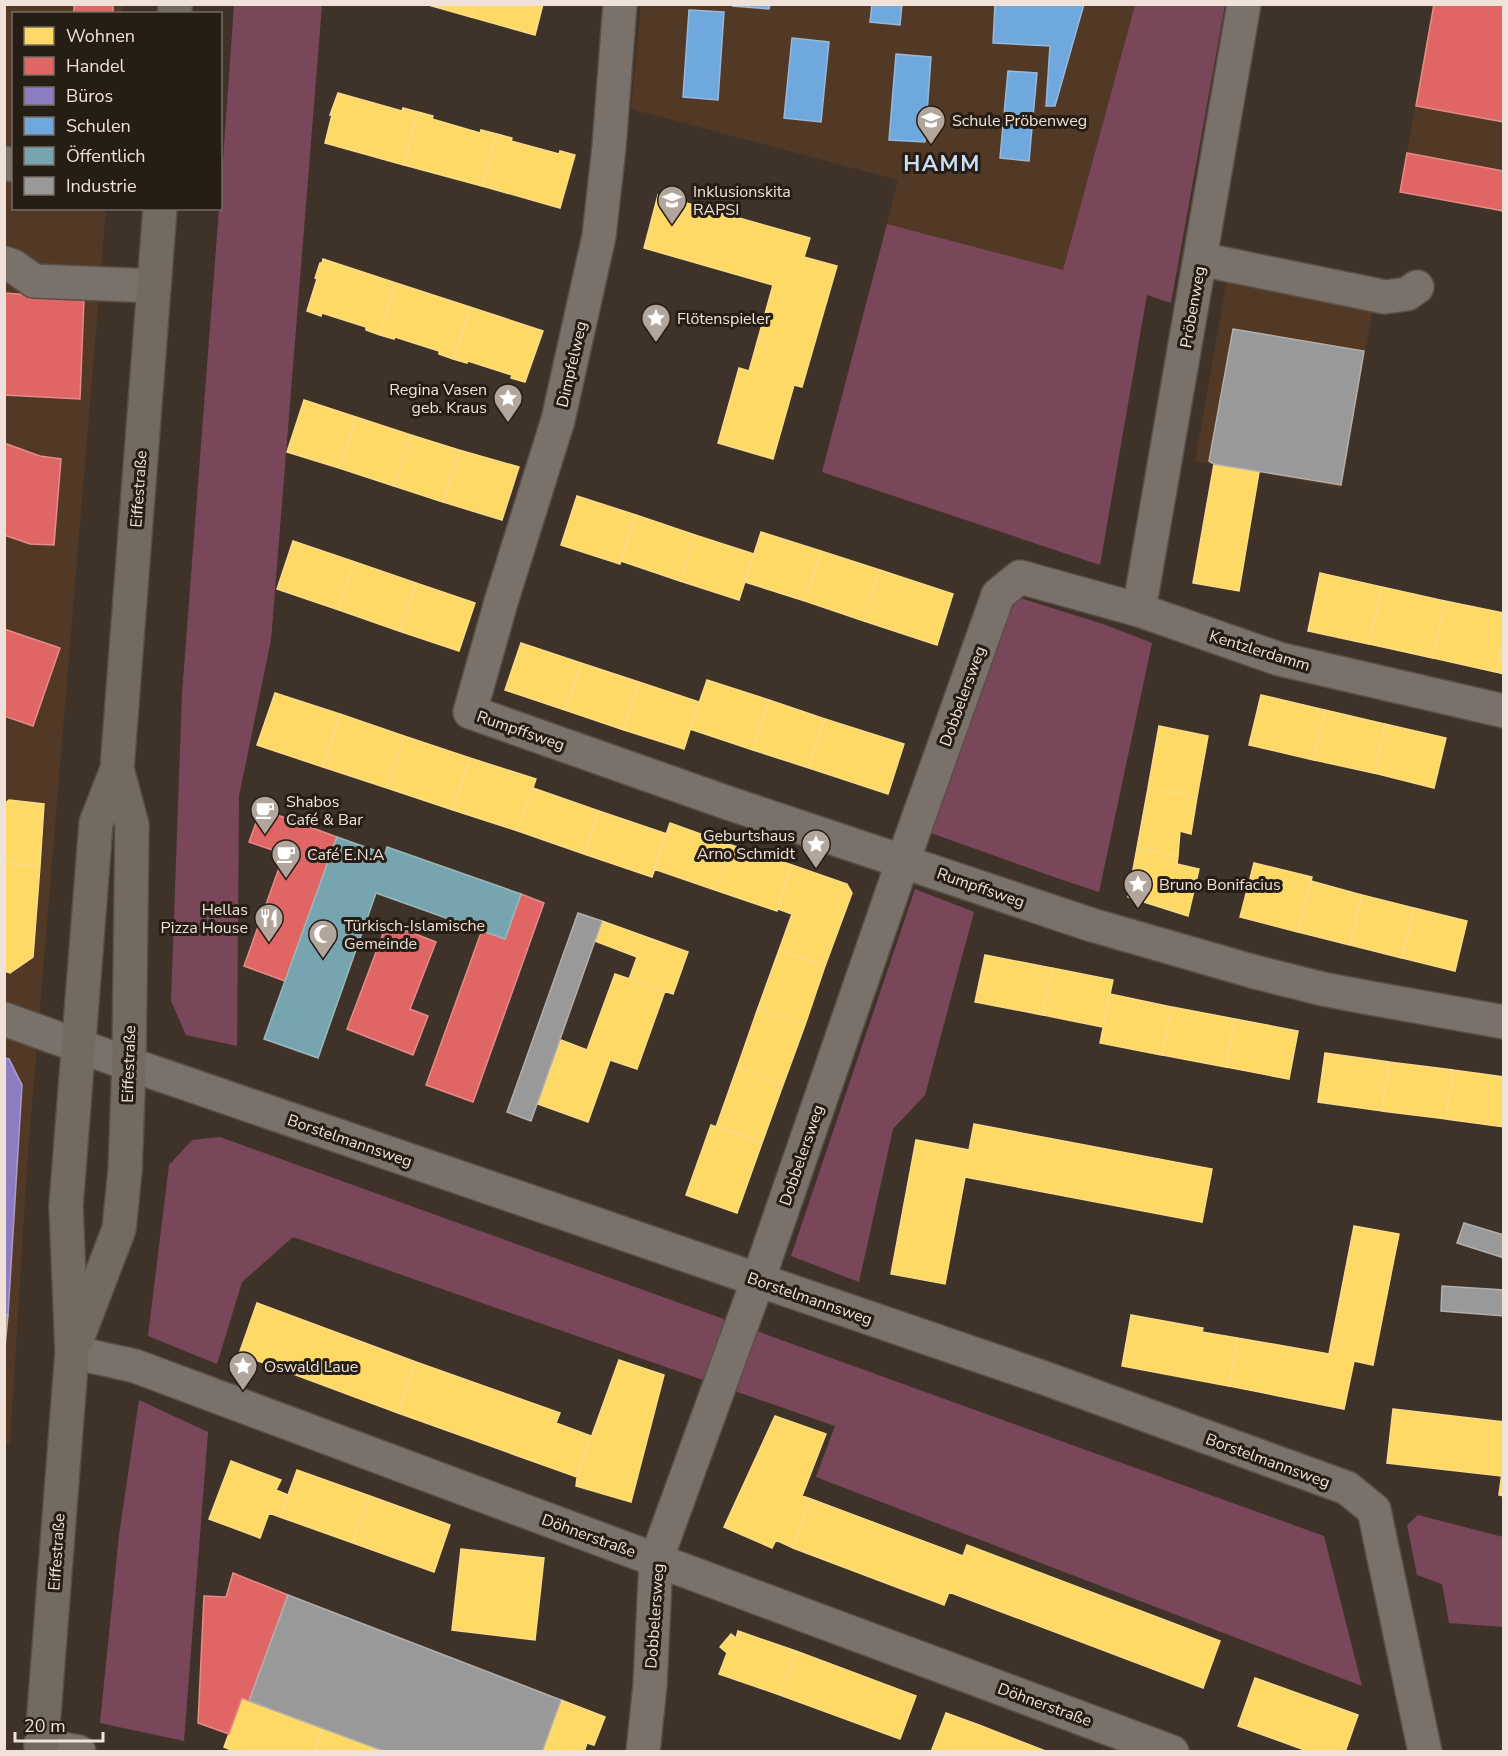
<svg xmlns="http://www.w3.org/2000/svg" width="1508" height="1756" viewBox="0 0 1508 1756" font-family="'Nunito Sans',sans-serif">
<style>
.built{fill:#523925}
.green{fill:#7a475a}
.homes{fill:#ffd966;stroke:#fadc88;stroke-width:1.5}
.shops{fill:#e06666;stroke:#e58b88;stroke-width:1.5}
.offices{fill:#8e7cc3;stroke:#ab9bc9;stroke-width:1.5}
.schools{fill:#6fa8dc;stroke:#96b9db;stroke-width:1.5}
.public{fill:#76a5af;stroke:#9bb7bb;stroke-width:1.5}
.industry{fill:#999;stroke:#b3afac;stroke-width:1.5}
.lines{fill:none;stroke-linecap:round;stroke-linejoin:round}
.minor-casing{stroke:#594f47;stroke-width:36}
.major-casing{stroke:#594f47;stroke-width:36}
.minor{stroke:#7a716a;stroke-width:33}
.major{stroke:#736a60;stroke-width:33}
.labels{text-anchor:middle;stroke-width:6;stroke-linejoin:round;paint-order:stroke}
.poi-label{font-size:16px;fill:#f0e2d8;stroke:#261d15;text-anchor:start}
.street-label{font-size:16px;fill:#f0e2d8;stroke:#261d15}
.district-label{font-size:22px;font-weight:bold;letter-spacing:1.5px;fill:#cbdef7;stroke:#261d15}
</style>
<rect width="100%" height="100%" fill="#3f3329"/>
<path class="built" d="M 4,5 L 123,5 L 122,13 L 14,14 L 14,208 L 106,209 L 27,1165 L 10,1445 L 4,1445 Z
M 641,5 L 1135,5 L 1063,270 L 887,224 L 898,180 L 631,109 Z
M 1433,5 L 1503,5 L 1503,212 L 1400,192 Z
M 1228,273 L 1373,308 L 1341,488 L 1214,464 L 1195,462 Z"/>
<path class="green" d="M 234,5 L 322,5 L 271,640 L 239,796 L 237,1046 L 186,1035 L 171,1001 L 182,694 L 219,209 L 220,208 L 221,188 Z
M 1135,5 L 1225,5 L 1171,303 L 1147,295 L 1100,565 L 822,472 L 887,224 L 1063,270 Z
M 1007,594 L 1103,624 L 1152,643 L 1099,892 L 1057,878 L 928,832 Z
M 915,889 L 974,912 L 925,1095 L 893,1129 L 859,1282 L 791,1256 Z
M 220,1137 L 1324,1536 L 1362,1686 L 816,1477 L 835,1426 L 293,1237 L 242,1282 L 217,1364 L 148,1336 L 169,1165 L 192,1140 Z
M 139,1400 L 208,1432 L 184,1741 L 100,1723 L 119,1535 Z
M 1418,1515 L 1503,1537 L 1503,1627 L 1449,1623 L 1442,1584 L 1417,1575 L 1407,1525 Z"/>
<path class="homes" d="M 425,4 L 475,4 L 471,17 Z
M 475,4 L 543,4 L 535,35 L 471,17 Z
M 338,93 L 402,111 L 403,108 L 418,112 L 404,165 L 325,143 L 332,115 L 330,115 Z
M 418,112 L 433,116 L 432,119 L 480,133 L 481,130 L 497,134 L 482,186 L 404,165 Z
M 497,134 L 512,138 L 511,141 L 559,154 L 560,151 L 575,155 L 560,208 L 482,186 Z
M 658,195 L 810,238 L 804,257 L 837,266 L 802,387 L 794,385 L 773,459 L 718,443 L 739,368 L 749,371 L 773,285 L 644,248 Z
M 323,259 L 396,283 L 380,335 L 366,330 L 366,327 L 322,313 L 321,316 L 307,311 L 317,279 L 315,278 L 320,263 L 322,263 Z
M 396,283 L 470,307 L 453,359 L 439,354 L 439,351 L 395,337 L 394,339 L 380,335 Z
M 470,307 L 543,331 L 525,382 L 511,378 L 512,375 L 468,361 L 467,363 L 453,359 Z
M 304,400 L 356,417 L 339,468 L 287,452 Z
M 356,417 L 411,435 L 394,486 L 339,468 Z
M 411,435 L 459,450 L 443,502 L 394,486 Z
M 459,450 L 519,467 L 502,520 L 443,502 Z
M 1214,464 L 1259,472 L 1239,591 L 1193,583 Z
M 577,496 L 636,515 L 620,564 L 561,545 Z
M 636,515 L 695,535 L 680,581 L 621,561 Z
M 761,532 L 821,551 L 805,601 L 745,582 Z
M 695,535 L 754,554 L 739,600 L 680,581 Z
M 293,541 L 355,562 L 339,610 L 277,589 Z
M 821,551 L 880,570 L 864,621 L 805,601 Z
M 355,562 L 416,583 L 399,631 L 339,610 Z
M 880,570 L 953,594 L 937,645 L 864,621 Z
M 1320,573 L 1382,587 L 1369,644 L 1308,631 Z
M 416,583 L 475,603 L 459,651 L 399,631 Z
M 1382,587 L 1445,601 L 1433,658 L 1369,644 Z
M 1445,601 L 1504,613 L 1504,638 L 1496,672 L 1433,658 Z
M 1504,638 L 1504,674 L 1496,672 Z
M 521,643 L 581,663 L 565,710 L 505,690 Z
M 581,663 L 639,682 L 624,730 L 565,710 Z
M 707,680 L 769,700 L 753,750 L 690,729 Z
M 639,682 L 699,702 L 684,749 L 624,730 Z
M 275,693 L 340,714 L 323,767 L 257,745 Z
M 1261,695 L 1325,710 L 1314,760 L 1249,745 Z
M 769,700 L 825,719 L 809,768 L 753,750 Z
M 1325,710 L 1385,724 L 1374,773 L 1314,760 Z
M 340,714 L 404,736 L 387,788 L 323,767 Z
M 825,719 L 904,744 L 888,794 L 809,768 Z
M 1385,724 L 1446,738 L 1434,788 L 1374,773 Z
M 1159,726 L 1208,736 L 1197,797 L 1148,788 Z
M 404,736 L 470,758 L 453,810 L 387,788 Z
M 470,758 L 536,779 L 518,831 L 453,810 Z
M 533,788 L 599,811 L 584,854 L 518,831 Z
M 1148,788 L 1197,797 L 1191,834 L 1180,831 L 1178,856 L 1137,848 Z
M 9,800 L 44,804 L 40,866 L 4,863 L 4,804 Z
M 599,811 L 667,834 L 652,877 L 584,854 Z
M 670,823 L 731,845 L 715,890 L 654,869 Z
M 731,845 L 792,865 L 777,911 L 715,890 Z
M 1137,848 L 1178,856 L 1177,864 L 1199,869 L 1188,916 L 1128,897 Z
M 4,863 L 40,866 L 33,957 L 10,973 L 4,971 Z
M 1254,863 L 1312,877 L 1298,932 L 1240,917 Z
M 792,865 L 847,884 L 852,893 L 825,966 L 779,950 L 792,914 L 778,909 Z
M 1311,881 L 1362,895 L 1350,945 L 1298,932 Z
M 1362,895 L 1414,908 L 1402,958 L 1350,945 Z
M 1414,908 L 1467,921 L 1455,971 L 1402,958 Z
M 602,921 L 688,952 L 673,994 L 629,979 L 637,957 L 595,941 Z
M 779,950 L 825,966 L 805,1025 L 758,1008 Z
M 985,955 L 1052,968 L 1043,1015 L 975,1002 Z
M 1052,968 L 1113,980 L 1103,1027 L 1043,1015 Z
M 615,974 L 665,991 L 637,1069 L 610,1060 L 588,1122 L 538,1104 L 561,1040 L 587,1050 Z
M 1110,994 L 1172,1007 L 1162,1055 L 1100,1043 Z
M 1172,1007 L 1235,1019 L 1226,1067 L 1162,1055 Z
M 758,1008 L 805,1025 L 783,1085 L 737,1068 Z
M 1235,1019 L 1298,1031 L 1289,1079 L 1226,1067 Z
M 1325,1053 L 1389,1062 L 1382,1111 L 1318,1102 Z
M 1389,1062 L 1453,1070 L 1446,1119 L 1382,1111 Z
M 737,1068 L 783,1085 L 762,1143 L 716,1127 Z
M 1453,1070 L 1504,1077 L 1504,1127 L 1446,1119 Z
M 974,1124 L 1212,1169 L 1202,1222 L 965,1177 L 945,1284 L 891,1274 L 916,1140 L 969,1150 Z
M 711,1125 L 762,1143 L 737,1213 L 686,1195 Z
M 1354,1226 L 1399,1234 L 1373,1365 L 1354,1361 L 1344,1409 L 1229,1386 L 1238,1338 L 1329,1354 Z
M 257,1303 L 416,1362 L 398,1413 L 239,1354 Z
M 1131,1315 L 1203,1328 L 1202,1332 L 1238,1338 L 1229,1386 L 1122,1366 Z
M 619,1360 L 664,1375 L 631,1502 L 576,1486 L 577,1477 Z
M 416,1362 L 560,1413 L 556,1423 L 591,1436 L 577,1477 L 398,1413 Z
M 1393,1409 L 1504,1422 L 1504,1457 L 1501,1476 L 1387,1463 Z
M 775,1416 L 826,1434 L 802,1496 L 811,1499 L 793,1548 L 776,1540 L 772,1548 L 724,1527 Z
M 1504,1457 L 1504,1496 L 1499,1495 Z
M 231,1461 L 281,1480 L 276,1490 L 288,1495 L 280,1517 L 269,1513 L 260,1538 L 209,1519 Z
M 297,1470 L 370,1496 L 353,1543 L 280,1517 Z
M 370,1496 L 450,1525 L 434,1572 L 353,1543 Z
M 811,1499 L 963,1556 L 967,1545 L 1220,1641 L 1203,1688 L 949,1592 L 944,1605 L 793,1548 Z
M 461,1549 L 544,1558 L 535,1640 L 452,1630 Z
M 738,1631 L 796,1651 L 780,1695 L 719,1674 L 727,1653 L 720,1647 L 731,1634 L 736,1638 Z
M 796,1651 L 916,1696 L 900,1739 L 780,1695 Z
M 1255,1678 L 1358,1715 L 1345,1752 L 1310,1752 L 1238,1726 Z
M 242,1698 L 323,1728 L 314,1752 L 236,1752 L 224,1747 Z
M 561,1700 L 605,1717 L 594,1745 L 587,1743 L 584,1752 L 542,1752 Z
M 946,1713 L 979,1725 L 1048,1752 L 931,1752 Z
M 323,1728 L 386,1752 L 314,1752 Z"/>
<path class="shops" d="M 74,4 L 113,4 L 113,14 L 74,14 Z
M 1434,4 L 1504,4 L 1504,122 L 1416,106 Z
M 1407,153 L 1504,171 L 1504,211 L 1400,192 Z
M 4,293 L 84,299 L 80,399 L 4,395 Z
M 4,443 L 40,456 L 61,459 L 54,545 L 30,544 L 4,535 Z
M 4,629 L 60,648 L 33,726 L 4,716 Z
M 261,809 L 337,837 L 285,981 L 244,966 L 284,854 L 249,842 Z
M 521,894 L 544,903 L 473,1102 L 426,1085 L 482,930 L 505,939 Z
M 387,923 L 436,942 L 410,1009 L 428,1016 L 413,1055 L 347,1029 Z
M 233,1573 L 288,1595 L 249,1701 L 242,1698 L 229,1734 L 198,1723 L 204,1596 L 226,1597 Z"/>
<path class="offices" d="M 4,1058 L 9,1059 L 22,1085 L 8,1315 L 4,1314 Z"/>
<path class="schools" d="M 734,4 L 770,4 L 769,9 L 733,6 Z
M 872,4 L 902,4 L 900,25 L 870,22 Z
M 995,4 L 1084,4 L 1055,106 L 1046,106 L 1050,46 L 993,43 Z
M 689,10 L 724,12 L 718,100 L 683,97 Z
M 792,38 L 829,42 L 821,122 L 784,118 Z
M 896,54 L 931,57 L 925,142 L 889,140 Z
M 1008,71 L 1037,73 L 1029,161 L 1000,158 Z"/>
<path class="public" d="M 337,837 L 385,854 L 387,847 L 521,894 L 505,939 L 376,893 L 318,1058 L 264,1039 Z"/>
<path class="industry" d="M 1233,329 L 1364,351 L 1341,485 L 1214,464 L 1209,461 Z
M 578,913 L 602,921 L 531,1121 L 507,1112 Z
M 1464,1223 L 1504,1235 L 1504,1258 L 1457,1243 Z
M 1442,1286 L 1504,1290 L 1504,1316 L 1441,1311 Z
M 4,1314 L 8,1315 L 4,1357 Z
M 288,1595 L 561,1700 L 542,1752 L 386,1752 L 249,1701 Z"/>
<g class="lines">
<g class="minor-casing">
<path id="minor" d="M 620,4 L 609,147 L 599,236 L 558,420 L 501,602 L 470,712 L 728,803 L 1092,925 L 1255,972 L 1323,989 L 1370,998 L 1504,1022
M 4,163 L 14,165
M 1200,259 L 1385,297 L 1407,294 L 1417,287
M 4,263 L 13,266 L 34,281 L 154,286
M 1139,610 L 1244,4
M 4,1019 L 129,1064 L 1050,1380 L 1347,1488 L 1374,1510 L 1425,1752
M 72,1352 L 135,1366 L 1172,1752
M 41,1745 L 79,1752
M 643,1752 L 650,1685 L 656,1560 L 758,1280 L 903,861 L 998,595 L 1020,577 L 1139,610 L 1279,659 L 1504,711"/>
</g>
<g class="major-casing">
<path id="major" d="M 175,14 L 175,4
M 77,1339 L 119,1229 L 125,1171 L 129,1064 L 132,825 L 117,769
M 41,1752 L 72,1352 L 66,1206 L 96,823 L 117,769 L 160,208"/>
</g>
<use href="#minor" class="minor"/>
<use href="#major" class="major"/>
</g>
<defs>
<g id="school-pin" transform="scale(1.5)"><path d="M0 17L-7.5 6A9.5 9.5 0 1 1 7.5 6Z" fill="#b2a59b" stroke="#261d15"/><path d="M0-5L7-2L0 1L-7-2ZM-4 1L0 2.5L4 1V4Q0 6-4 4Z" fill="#fff"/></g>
<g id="sight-pin" transform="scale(1.5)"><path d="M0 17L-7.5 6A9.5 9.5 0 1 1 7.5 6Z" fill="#b2a59b" stroke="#261d15"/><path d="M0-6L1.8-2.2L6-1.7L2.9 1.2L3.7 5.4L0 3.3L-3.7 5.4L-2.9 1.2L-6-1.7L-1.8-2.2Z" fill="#fff"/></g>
<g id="cafe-pin" transform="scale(1.5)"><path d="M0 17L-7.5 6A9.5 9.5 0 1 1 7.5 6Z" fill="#b2a59b" stroke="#261d15"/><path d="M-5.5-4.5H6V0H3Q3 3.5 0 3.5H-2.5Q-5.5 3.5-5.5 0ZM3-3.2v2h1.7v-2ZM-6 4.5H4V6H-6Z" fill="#fff"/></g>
<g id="restaurant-pin" transform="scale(1.5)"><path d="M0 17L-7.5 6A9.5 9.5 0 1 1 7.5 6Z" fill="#b2a59b" stroke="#261d15"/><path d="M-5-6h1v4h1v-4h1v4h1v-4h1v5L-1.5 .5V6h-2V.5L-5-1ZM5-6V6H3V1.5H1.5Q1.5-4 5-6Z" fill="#fff"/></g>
<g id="mosque-pin" transform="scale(1.5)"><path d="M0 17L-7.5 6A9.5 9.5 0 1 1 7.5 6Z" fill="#b2a59b" stroke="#261d15"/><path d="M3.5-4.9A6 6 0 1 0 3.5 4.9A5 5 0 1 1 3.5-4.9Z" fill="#fff"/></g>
</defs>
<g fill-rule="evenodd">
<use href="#school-pin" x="931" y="120"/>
<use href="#school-pin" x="672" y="200"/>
<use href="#sight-pin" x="656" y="318"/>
<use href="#sight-pin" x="508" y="398"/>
<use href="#cafe-pin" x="265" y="810"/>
<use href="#sight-pin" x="816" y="844"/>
<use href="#cafe-pin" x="286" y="854"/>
<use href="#sight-pin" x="1138" y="884"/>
<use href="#restaurant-pin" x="269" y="918"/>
<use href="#mosque-pin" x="323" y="934"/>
<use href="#sight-pin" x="243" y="1366"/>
</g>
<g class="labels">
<g class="poi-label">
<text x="952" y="126">Schule Pröbenweg</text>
<text x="693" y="197">Inklusionskita<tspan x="693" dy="18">RAPSI</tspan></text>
<text x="677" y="324">Flötenspieler</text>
<text x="487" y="395" text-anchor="end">Regina Vasen<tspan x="487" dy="18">geb. Kraus</tspan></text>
<text x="286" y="807">Shabos<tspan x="286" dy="18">Café &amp; Bar</tspan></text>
<text x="795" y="841" text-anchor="end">Geburtshaus<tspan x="795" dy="18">Arno Schmidt</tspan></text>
<text x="307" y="860">Café E.N.A</text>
<text x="1159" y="890">Bruno Bonifacius</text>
<text x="248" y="915" text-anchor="end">Hellas<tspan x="248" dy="18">Pizza House</tspan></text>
<text x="344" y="931">Türkisch-Islamische<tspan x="344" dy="18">Gemeinde</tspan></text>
<text x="264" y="1372">Oswald Laue</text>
</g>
<g class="street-label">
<text transform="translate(1192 307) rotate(-80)" y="6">Pröbenweg</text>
<text transform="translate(571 364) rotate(-77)" y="6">Dimpfelweg</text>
<text transform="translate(138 489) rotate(-86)" y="6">Eiffestraße</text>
<text transform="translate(1260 650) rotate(17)" y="6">Kentzlerdamm</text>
<text transform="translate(962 696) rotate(-70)" y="6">Dobbelersweg</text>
<text transform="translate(521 730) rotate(19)" y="6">Rumpffsweg</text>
<text transform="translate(981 887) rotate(19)" y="6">Rumpffsweg</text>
<text transform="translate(128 1064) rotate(-88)" y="6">Eiffestraße</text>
<text transform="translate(350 1140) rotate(19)" y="6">Borstelmannsweg</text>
<text transform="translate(801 1155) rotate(-71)" y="6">Dobbelersweg</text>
<text transform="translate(810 1298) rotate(19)" y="6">Borstelmannsweg</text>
<text transform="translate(1268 1460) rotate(20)" y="6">Borstelmannsweg</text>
<text transform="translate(589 1535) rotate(20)" y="6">Döhnerstraße</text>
<text transform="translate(56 1552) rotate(-86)" y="6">Eiffestraße</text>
<text transform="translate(654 1616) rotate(-86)" y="6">Dobbelersweg</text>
<text transform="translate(1045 1704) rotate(20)" y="6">Döhnerstraße</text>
</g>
<g class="district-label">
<text x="942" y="171">HAMM</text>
</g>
</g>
<rect width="1508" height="1756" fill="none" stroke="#f0e2d8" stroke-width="12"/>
<rect x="12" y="12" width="210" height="198" fill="#261d15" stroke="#776c63" stroke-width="1.5"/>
<rect x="24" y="27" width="30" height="18" fill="#ffd966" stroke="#776c63" stroke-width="1.5"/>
<text x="66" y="42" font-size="18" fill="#f0e2d8">Wohnen</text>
<rect x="24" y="57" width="30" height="18" fill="#e06666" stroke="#776c63" stroke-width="1.5"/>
<text x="66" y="72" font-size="18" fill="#f0e2d8">Handel</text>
<rect x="24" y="87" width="30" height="18" fill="#8e7cc3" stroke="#776c63" stroke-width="1.5"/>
<text x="66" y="102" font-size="18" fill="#f0e2d8">Büros</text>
<rect x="24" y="117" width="30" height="18" fill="#6fa8dc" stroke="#776c63" stroke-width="1.5"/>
<text x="66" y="132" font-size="18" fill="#f0e2d8">Schulen</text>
<rect x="24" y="147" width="30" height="18" fill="#76a5af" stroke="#776c63" stroke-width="1.5"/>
<text x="66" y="162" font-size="18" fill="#f0e2d8">Öffentlich</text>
<rect x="24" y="177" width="30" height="18" fill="#999999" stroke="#776c63" stroke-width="1.5"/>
<text x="66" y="192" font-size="18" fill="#f0e2d8">Industrie</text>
<path d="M15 1732v9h88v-9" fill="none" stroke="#f0e2d8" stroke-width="3"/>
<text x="24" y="1732" font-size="18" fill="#f0e2d8" stroke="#261d15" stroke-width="4.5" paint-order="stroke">20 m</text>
</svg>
